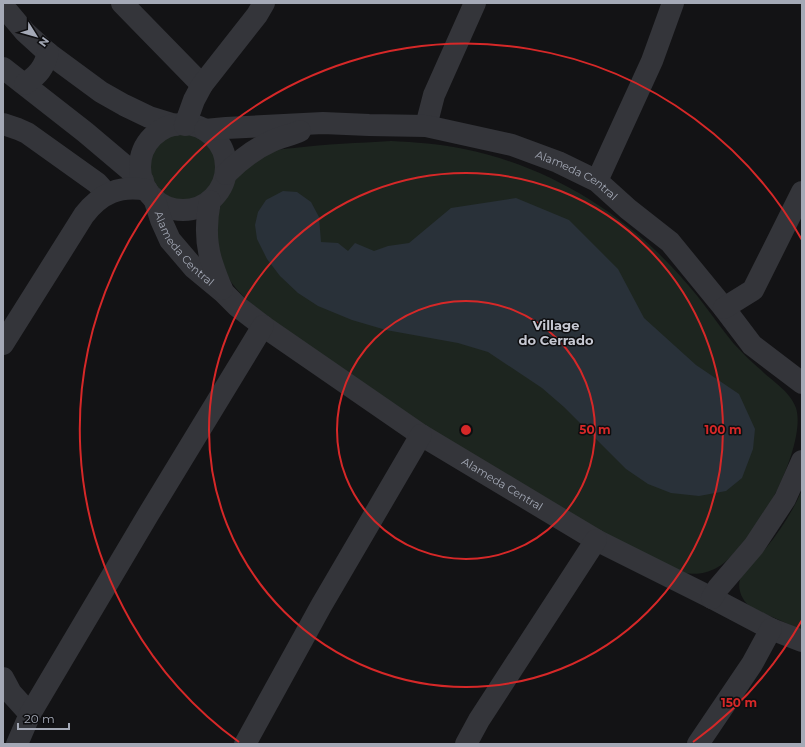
<svg xmlns="http://www.w3.org/2000/svg" width="805" height="747" viewBox="0 0 805 747" font-family="Montserrat,sans-serif">
<style>
.green{fill:#1d251f}
.water{fill:#293139}
.lines{fill:none;stroke-linecap:round;stroke-linejoin:round}
.minor{stroke:#34353a;stroke-width:22}
.ring{fill:none;stroke:#d62828;stroke-width:2}
.labels{text-anchor:middle;stroke-width:3;stroke-linejoin:round;paint-order:stroke}
.street-label{font-size:11px;fill:#a4a9b6;stroke:#0e0e10}
.quarter-label{font-size:13px;font-weight:bold;fill:#c6c8d2;stroke:#0e0e10}
.centre{fill:#d62828;stroke:#0e0e10;stroke-width:2}
.ring-label{font-size:12px;text-anchor:middle;font-weight:bold;fill:#d62828;stroke:#0e0e10;stroke-width:3;stroke-linejoin:round;paint-order:stroke}
</style>
<rect width="100%" height="100%" fill="#131315"/>
<path class="green" d="M149 167a34 34 0 1 1 68 0a34 34 0 1 1-68 0Z
M 391,141 C 415,142 440,144 464,149 C 543,165 616,208 671,266 C 683,279 695,292 705,306 C 715,319 724,332 734,344 C 743,353 751,362 761,370 C 773,382 790,391 796,408 C 805,437 775,499 758,524 C 753,533 745,540 739,547 C 732,555 726,563 718,567 C 703,576 687,575 671,570 L 481,465 L 275,324 C 259,311 243,298 231,282 C 211,252 212,204 236,176 C 240,172 246,169 250,165 C 255,161 264,152 270,151 C 277,149 286,149 294,148 C 326,144 358,143 391,141 Z
M 802,490 L 802,630 L 752,608 C 743,602 737,591 740,579 C 743,571 759,556 766,548 C 780,531 793,511 802,490 Z"/>
<path class="water" d="M 283,191 L 297,192 L 311,202 L 319,217 L 321,242 L 338,243 L 348,251 L 355,243 L 374,251 L 388,246 L 409,243 L 451,208 L 516,198 L 569,220 L 618,269 L 644,318 L 696,365 L 739,394 L 755,429 L 753,449 L 742,478 L 726,491 L 699,496 L 671,493 L 648,484 L 626,469 L 564,407 L 542,388 L 488,352 L 458,343 L 386,330 L 352,320 L 318,306 L 298,293 L 280,276 L 267,259 L 257,239 L 255,225 L 258,212 L 266,200 Z"/>
<g class="lines">
<g class="minor">
<path d="M 122,3 L 202,85"/>
<path d="M 3,6 L 25,32 L 48,53 L 101,92 L 124,105 L 149,117 L 175,125"/>
<path d="M 3,68 L 85,132 L 143,181"/>
<path d="M 25,84 C 38,75 44,68 48,53"/>
<path d="M 3,124 L 18,129 L 27,133 L 97,183 L 107,194"/>
<circle cx="183" cy="167" r="43"/>
<path d="M 185,125 L 194,100 L 202,85 L 257,15 L 264,3"/>
<path d="M 426,126 L 434,95 L 475,3"/>
<path id="s1" d="M 205,130 L 226,128 L 323,123 L 369,125 L 426,126 L 512,145 L 558,162 L 597,181 L 628,209 L 670,242 L 724,308 L 752,345 L 802,383"/>
<path d="M 226,174 C 239,161 254,149 272,141 C 281,137 291,135 300,131"/>
<path d="M 597,181 L 652,61 L 673,3"/>
<path id="s2" d="M 154,198 L 161,220 L 170,240 L 194,268 L 223,292 L 237,306 L 263,326 L 421,435 L 596,540 L 712,598 L 771,629 L 802,641"/>
<path d="M 210,201 C 206,221 205,242 212,263 C 215,272 218,281 222,289"/>
<path d="M 724,308 L 753,290 L 802,192"/>
<path d="M 3,344 L 84,215 C 101,193 120,185 147,190"/>
<path d="M 712,598 L 718,588 L 754,546 L 785,499 L 802,461"/>
<path d="M 3,678 L 11,693 L 30,714"/>
<path d="M 17,744 L 30,714 L 148,515 L 263,326"/>
<path d="M 245,744 L 321,606 L 421,435"/>
<path d="M 466,744 L 479,720 L 596,540"/>
<path d="M 698,744 L 752,664 L 771,629"/>
</g>
</g>
<g class="ring">
<circle cx="466" cy="430" r="129"/>
<circle cx="466" cy="430" r="257"/>
<path d="M802 620A386 386 0 0 1 693 742M239 742A386 386 0 1 1 802 240"/>
</g>
<g class="labels">
<g class="street-label">
<text dy="4" stroke="none"><textPath href="#s1" startOffset="381">Alameda Central</textPath></text>
<text dy="4" stroke="none"><textPath href="#s2" startOffset="60">Alameda Central</textPath></text>
<text dy="4" stroke="none"><textPath href="#s2" startOffset="459">Alameda Central</textPath></text>
</g>
<g class="quarter-label">
<text x="556" y="330">Village<tspan x="556" dy="15">do Cerrado</tspan></text>
</g>
</g>
<circle cx="466" cy="430" r="6" class="centre"/>
<g class="ring-label">
<text x="595" y="434">50 m</text>
<text x="723" y="434">100 m</text>
<text x="739" y="707">150 m</text>
</g>
<rect width="805" height="747" fill="none" stroke="#a4a9b6" stroke-width="8"/>
<g transform="translate(36 36) rotate(127)" stroke="#0e0e10" stroke-width="3" paint-order="stroke">
<path d="M0-3L7 15L0 10L-7 15Z" fill="#a4a9b6"/>
<text y="-6" font-size="11" font-weight="bold" text-anchor="middle" fill="#a4a9b6">N</text>
</g>
<path d="M18 723v6h51v-6" fill="none" stroke="#a4a9b6" stroke-width="2"/>
<text x="24" y="723" font-size="12" fill="#a4a9b6" stroke="#0e0e10" stroke-width="3" paint-order="stroke">20 m</text>
</svg>
